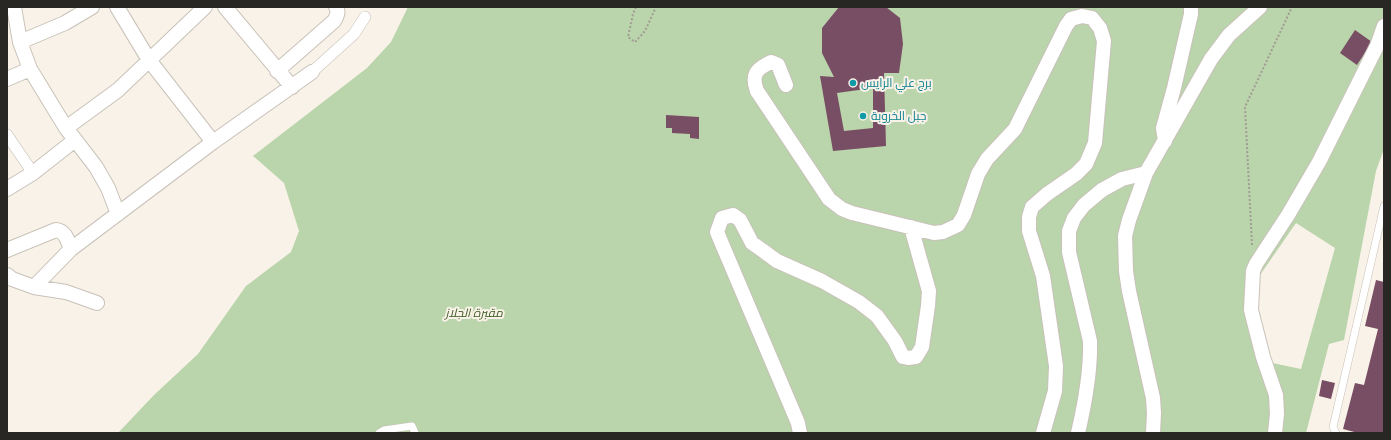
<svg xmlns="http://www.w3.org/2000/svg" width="1391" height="440" viewBox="0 0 1391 440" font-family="'Source Serif 4',Cairo,serif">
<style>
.green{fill:#bad4ab;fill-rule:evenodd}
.building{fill:#784e64;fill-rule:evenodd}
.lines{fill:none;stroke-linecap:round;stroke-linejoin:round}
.service-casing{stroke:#c8c2b9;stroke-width:8}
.pedestrian-casing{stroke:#c8c2b9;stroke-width:12}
.minor-casing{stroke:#c8c2b9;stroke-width:16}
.path{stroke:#a19c95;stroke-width:2;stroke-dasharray:2 2;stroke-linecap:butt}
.service{stroke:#fff;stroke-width:7}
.pedestrian{stroke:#fff;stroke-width:11}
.minor{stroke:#fff;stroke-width:14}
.culture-dot{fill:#0f9aa8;stroke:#f9f2e8;stroke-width:1.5}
.labels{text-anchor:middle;stroke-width:4;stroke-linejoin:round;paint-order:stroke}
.culture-label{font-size:12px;fill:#0d838f;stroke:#f9f2e8;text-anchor:start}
.park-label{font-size:12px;font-style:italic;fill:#3a5a21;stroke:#f9f2e8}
</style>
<rect width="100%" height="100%" fill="#f9f2e8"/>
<path class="green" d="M 408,7 L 1384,7 L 1384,149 L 1376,171 L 1344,340 L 1329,344 L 1306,433 L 118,433 L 154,395 L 198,354 L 246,286 L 291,252 L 299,231 L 284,183 L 253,156 L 367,68 L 391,42 ZM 1296,223 L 1335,248 L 1301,369 L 1268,362 L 1255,315 L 1260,275 Z"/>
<path class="building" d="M 839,7 L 886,7 L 900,18 L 903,44 L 899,73 L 884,73 L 886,146 L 833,151 L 820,76 L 834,77 L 822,53 L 822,28 ZM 873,88 L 873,128 L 844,131 L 837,93 Z
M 1355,30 L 1372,42 L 1357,65 L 1340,53 Z
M 666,115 L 699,117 L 699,139 L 690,138 L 690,134 L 672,133 L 672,128 L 666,128 Z
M 1376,280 L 1384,282 L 1384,432 L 1358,433 L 1343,429 L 1355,383 L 1364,385 L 1378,329 L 1365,326 Z
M 1322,380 L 1335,383 L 1331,399 L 1319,396 Z"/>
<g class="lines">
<g class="service-casing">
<path id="service" d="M 379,433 L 384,430 L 412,426 L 415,433
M 1336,433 L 1333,427 L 1384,206"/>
</g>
<g class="pedestrian-casing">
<path id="pedestrian" d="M 312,72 L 354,34 L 365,17
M 7,135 L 33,173"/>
</g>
<g class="minor-casing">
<path id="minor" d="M 14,7 L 20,42 L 30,69 L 66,128 L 96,167 L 108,188 L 118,214
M 117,7 L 149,60 L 213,142
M 225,7 L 292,87
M 20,42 L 65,23 L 92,7
M 277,71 L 334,21 C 337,16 339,12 336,7
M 7,79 L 30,69
M 786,85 L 778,65 L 771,62 C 756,69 751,75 757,91 L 829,199 L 842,209 L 852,213 L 934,233 L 943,232 L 958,225 L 964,215 L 978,174 L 987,159 L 1015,129 L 1066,26 L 1071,19 L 1082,16 L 1092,18 L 1100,28 L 1104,41 L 1095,143 L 1086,164 L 1076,174 L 1047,194 L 1032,207 L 1029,217 L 1029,231 L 1043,276 L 1056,366 L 1055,391 L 1043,433
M 66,128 L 118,90 L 205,7
M 1165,141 L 1163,128 L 1174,88 L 1191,14 L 1191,7
M 7,189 L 33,173 L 75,140
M 7,250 L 56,230 C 66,231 68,242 71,249
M 7,275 L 12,279 L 34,287 L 66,292 L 97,303
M 34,287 L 71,249 L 213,142 L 312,72
M 800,433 L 798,423 L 722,244 L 717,232 L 722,218 L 733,215 L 740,220 L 752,243 L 762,250 L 777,261 L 822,281 L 859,302 L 877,316 L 895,341 L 903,357 L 908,358 L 916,357 L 922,347 L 928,306 L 929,291 L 911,227
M 1078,433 C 1085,403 1091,372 1090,341 L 1069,252 L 1069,231 L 1074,218 L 1084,205 L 1102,190 L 1122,179 L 1146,173
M 1153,433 L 1154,413 L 1153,398 L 1129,291 L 1126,271 L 1125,236 L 1129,220 L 1146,173 L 1211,59 L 1229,35 L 1260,7
M 1275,433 L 1277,414 L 1276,395 L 1263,357 L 1251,310 L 1253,271 L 1256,264 L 1288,215 L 1319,162 L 1377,46 L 1384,26"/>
</g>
<path class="path" d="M 636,7 L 633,14 L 628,37 L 635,42 L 645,31 L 656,7
M 1252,245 L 1245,107 L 1292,7"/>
<use href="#service" class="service"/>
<use href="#pedestrian" class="pedestrian"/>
<use href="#minor" class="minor"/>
</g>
<g class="culture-dot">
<circle cx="853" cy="83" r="4"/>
<circle cx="863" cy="116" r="4"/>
</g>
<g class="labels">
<g class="culture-label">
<text x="861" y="87">برج علي الرايس</text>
<text x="871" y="120">جبل الخروبة</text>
</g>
<g class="park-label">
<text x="474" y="317">مقبرة الجلاز</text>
</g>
</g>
<rect width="1391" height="440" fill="none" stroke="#292723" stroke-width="16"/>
</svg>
